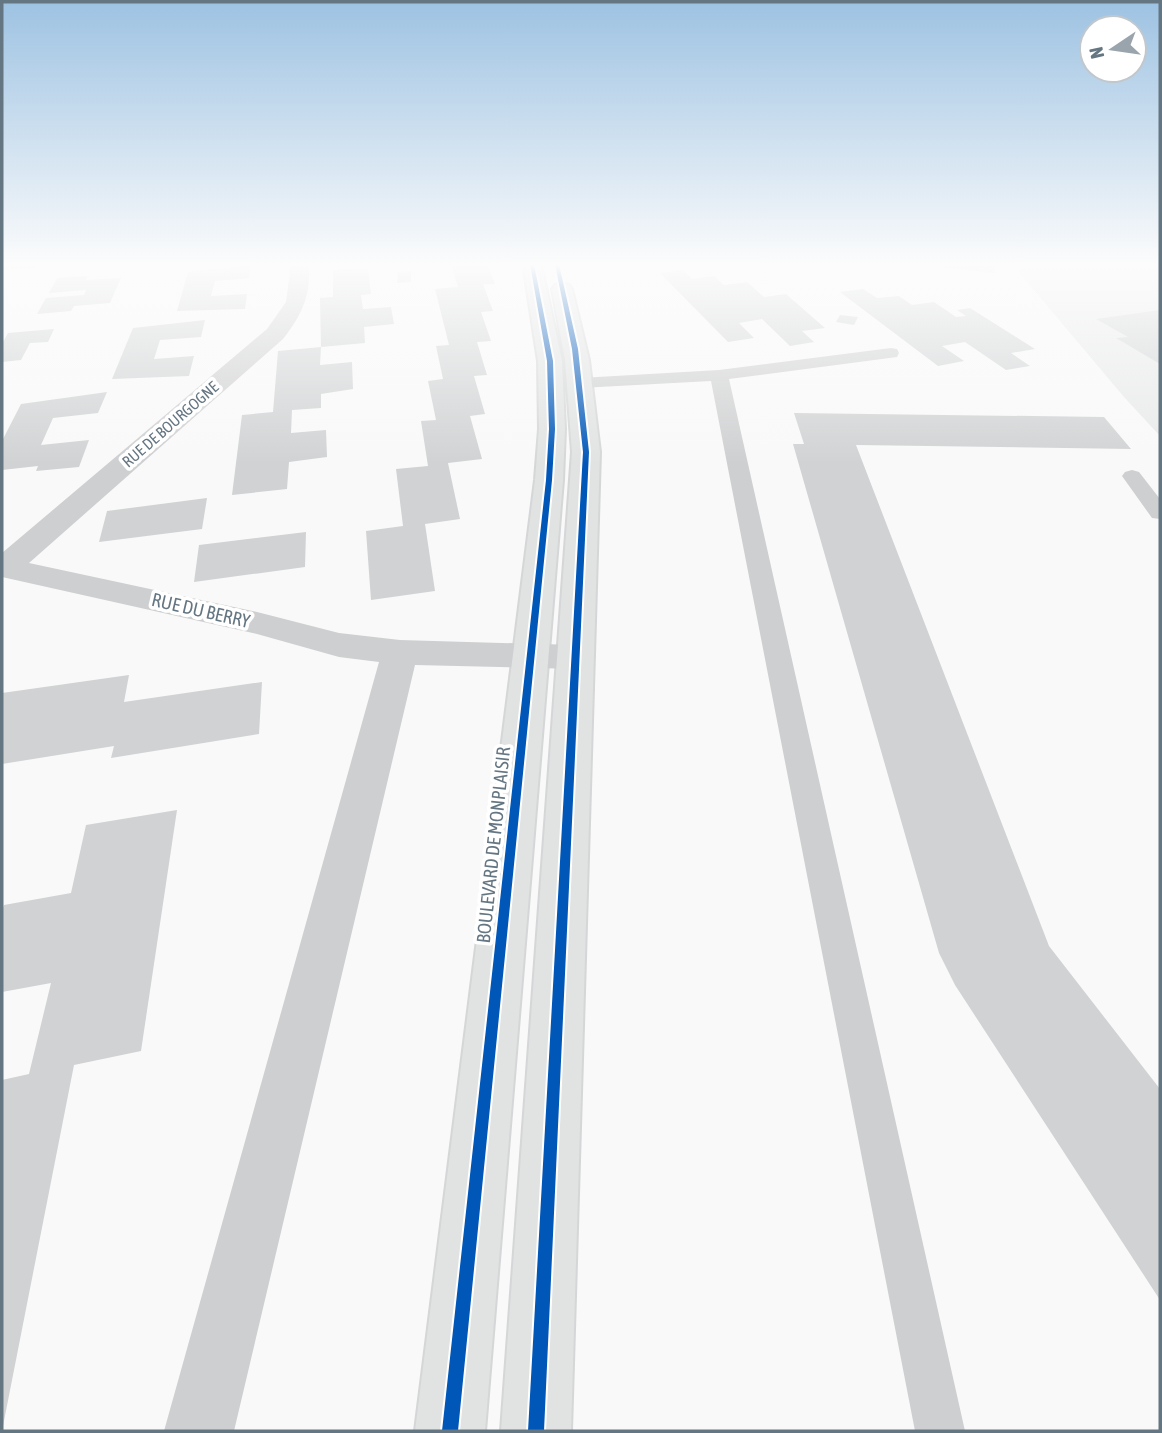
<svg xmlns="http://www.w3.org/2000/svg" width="1162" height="1433" viewBox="0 0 1162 1433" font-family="'Asap Condensed',sans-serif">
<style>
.built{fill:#e8e9e9}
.building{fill:#d0d2d3}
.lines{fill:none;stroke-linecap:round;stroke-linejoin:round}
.secondary-casing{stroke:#d5d6d7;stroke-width:4}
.service{fill:#cecfd0;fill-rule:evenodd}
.minor{fill:#cecfd0;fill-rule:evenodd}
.secondary{fill:#e1e2e2;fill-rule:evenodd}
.cycleway-casing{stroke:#fff;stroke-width:4}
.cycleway{fill:#0057b8;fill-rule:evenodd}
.labels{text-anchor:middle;stroke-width:7;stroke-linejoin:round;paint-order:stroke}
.far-street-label{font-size:16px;fill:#657683;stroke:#fff}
.street-label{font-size:19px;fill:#657683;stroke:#fff}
</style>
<rect width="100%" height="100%" fill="#f9f9f9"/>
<path class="built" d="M 1012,264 L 1160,264 L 1160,436 L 1124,397 Z"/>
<path class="building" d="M 2,264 L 37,264 L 34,268 L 2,270 Z
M 451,264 L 487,264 L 495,284 L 483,284 L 493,311 L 481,312 L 491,341 L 477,342 L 487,375 L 474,376 L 485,414 L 470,416 L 482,459 L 448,463 L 460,519 L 425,524 L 435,591 L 371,600 L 366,531 L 403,526 L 396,469 L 428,466 L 421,421 L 436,420 L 428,381 L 443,379 L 436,346 L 449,345 L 435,289 L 458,287 Z
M 939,264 L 994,264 L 995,273 L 938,267 Z
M 251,265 L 249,278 L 215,281 L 211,296 L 247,294 L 245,309 L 177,311 L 188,272 Z
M 368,268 L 371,294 L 361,295 L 363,309 L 391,307 L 394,324 L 364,327 L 365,343 L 321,347 L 320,298 L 333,297 L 333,270 Z
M 683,270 L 692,279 L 714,276 L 724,285 L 747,282 L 764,297 L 786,294 L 825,328 L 802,331 L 814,342 L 790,346 L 762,319 L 739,323 L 754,338 L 728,342 L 660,273 Z
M 411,271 L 411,282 L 397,283 L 398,272 Z
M 88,276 L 86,280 L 121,278 L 110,303 L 74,306 L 71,311 L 37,314 L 46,298 L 84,295 L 86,290 L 49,293 L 57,278 Z
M 863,289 L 877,298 L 899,296 L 912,305 L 934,302 L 956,317 L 966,316 L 957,310 L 970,308 L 1035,349 L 1011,353 L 1030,366 L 1006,370 L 965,342 L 942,346 L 964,361 L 938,366 L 840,292 Z
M 1160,310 L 1160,364 L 1116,338 L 1128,337 L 1096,319 Z
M 840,315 L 858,317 L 854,325 L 836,322 Z
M 205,320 L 201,337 L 160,340 L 154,359 L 194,356 L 189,376 L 112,379 L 133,328 Z
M 54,329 L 48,342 L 30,343 L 21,360 L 2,362 L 2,344 L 8,333 Z
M 321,347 L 320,365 L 352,362 L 353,389 L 321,394 L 321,408 L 292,410 L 291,433 L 326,430 L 327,457 L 289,462 L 287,489 L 232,495 L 242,415 L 273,412 L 278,351 Z
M 107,392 L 98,413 L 53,418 L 41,445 L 89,440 L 79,467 L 36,471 L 38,466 L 2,470 L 2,441 L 21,404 Z
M 794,413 L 1104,417 L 1131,449 L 856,445 L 1049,946 L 1160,1089 L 1160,1300 L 955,985 L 939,953 L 793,444 L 804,444 Z
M 207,498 L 202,529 L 99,542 L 107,511 Z
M 306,532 L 305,567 L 194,582 L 199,545 Z
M 129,675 L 124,702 L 262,682 L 259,734 L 111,758 L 114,746 L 2,764 L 2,693 Z
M 177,810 L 141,1051 L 74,1065 L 2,1431 L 2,1080 L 29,1074 L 51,983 L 2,992 L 2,911 L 4,905 L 71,893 L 86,825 Z"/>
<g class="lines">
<g class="secondary-casing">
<path id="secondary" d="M 523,264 L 541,264 L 562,361 L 565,429 L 563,480 L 485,1431 L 415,1431 L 535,480 L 539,429 L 538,361 Z
M 562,283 L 569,285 L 572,289 L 589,360 L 600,452 L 571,1431 L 501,1431 L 572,452 L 565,360 L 552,289 L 555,285 Z"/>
</g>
<path class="service" d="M 891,348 L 897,349 L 899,353 L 897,357 L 729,379 L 965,1431 L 915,1431 L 711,381 L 580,388 L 571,383 L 580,378 L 719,370 Z
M 1132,470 L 1139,472 L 1160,499 L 1160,519 L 1152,518 L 1122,476 L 1125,472 Z"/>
<path class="minor" d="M 291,264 L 309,264 C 311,295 302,315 283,339 L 29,563 L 257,612 L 339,633 L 400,640 L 576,645 L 589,648 L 594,657 L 589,666 L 576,669 L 415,665 L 234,1431 L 164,1431 L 379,662 L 339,657 L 257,634 L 2,577 L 2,553 L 267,329 L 286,302 Z"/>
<use href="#secondary" class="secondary"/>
<g class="cycleway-casing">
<path id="cycleway" d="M 530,264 L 534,264 L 553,361 L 555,429 L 552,480 L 458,1431 L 442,1431 L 546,480 L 549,429 L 547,361 Z
M 555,264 L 559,264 L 578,349 L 589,452 L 544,1431 L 528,1431 L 583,452 L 572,349 Z"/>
</g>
<use href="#cycleway" class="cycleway"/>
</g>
<linearGradient id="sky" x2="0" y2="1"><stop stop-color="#9dc2e2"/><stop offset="0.57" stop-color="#fcfcfc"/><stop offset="1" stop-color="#fcfcfc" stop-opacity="0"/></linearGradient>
<rect width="1162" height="464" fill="url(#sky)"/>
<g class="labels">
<g class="far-street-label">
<text transform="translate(170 424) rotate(-41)" y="6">RUE DE BOURGOGNE</text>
</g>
<g class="street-label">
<text transform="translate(201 610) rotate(13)" y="7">RUE DU BERRY</text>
<text transform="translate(493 845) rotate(-84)" y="7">BOULEVARD DE MONPLAISIR</text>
</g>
</g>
<rect width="1162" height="1433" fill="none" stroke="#657683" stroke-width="7"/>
<g transform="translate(1113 49) rotate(257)"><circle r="33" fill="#ffffff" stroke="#c1c8cd" stroke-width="2"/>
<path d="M0-5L12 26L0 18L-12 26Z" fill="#99a4ac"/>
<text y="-10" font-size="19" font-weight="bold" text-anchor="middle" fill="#657683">N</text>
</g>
</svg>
